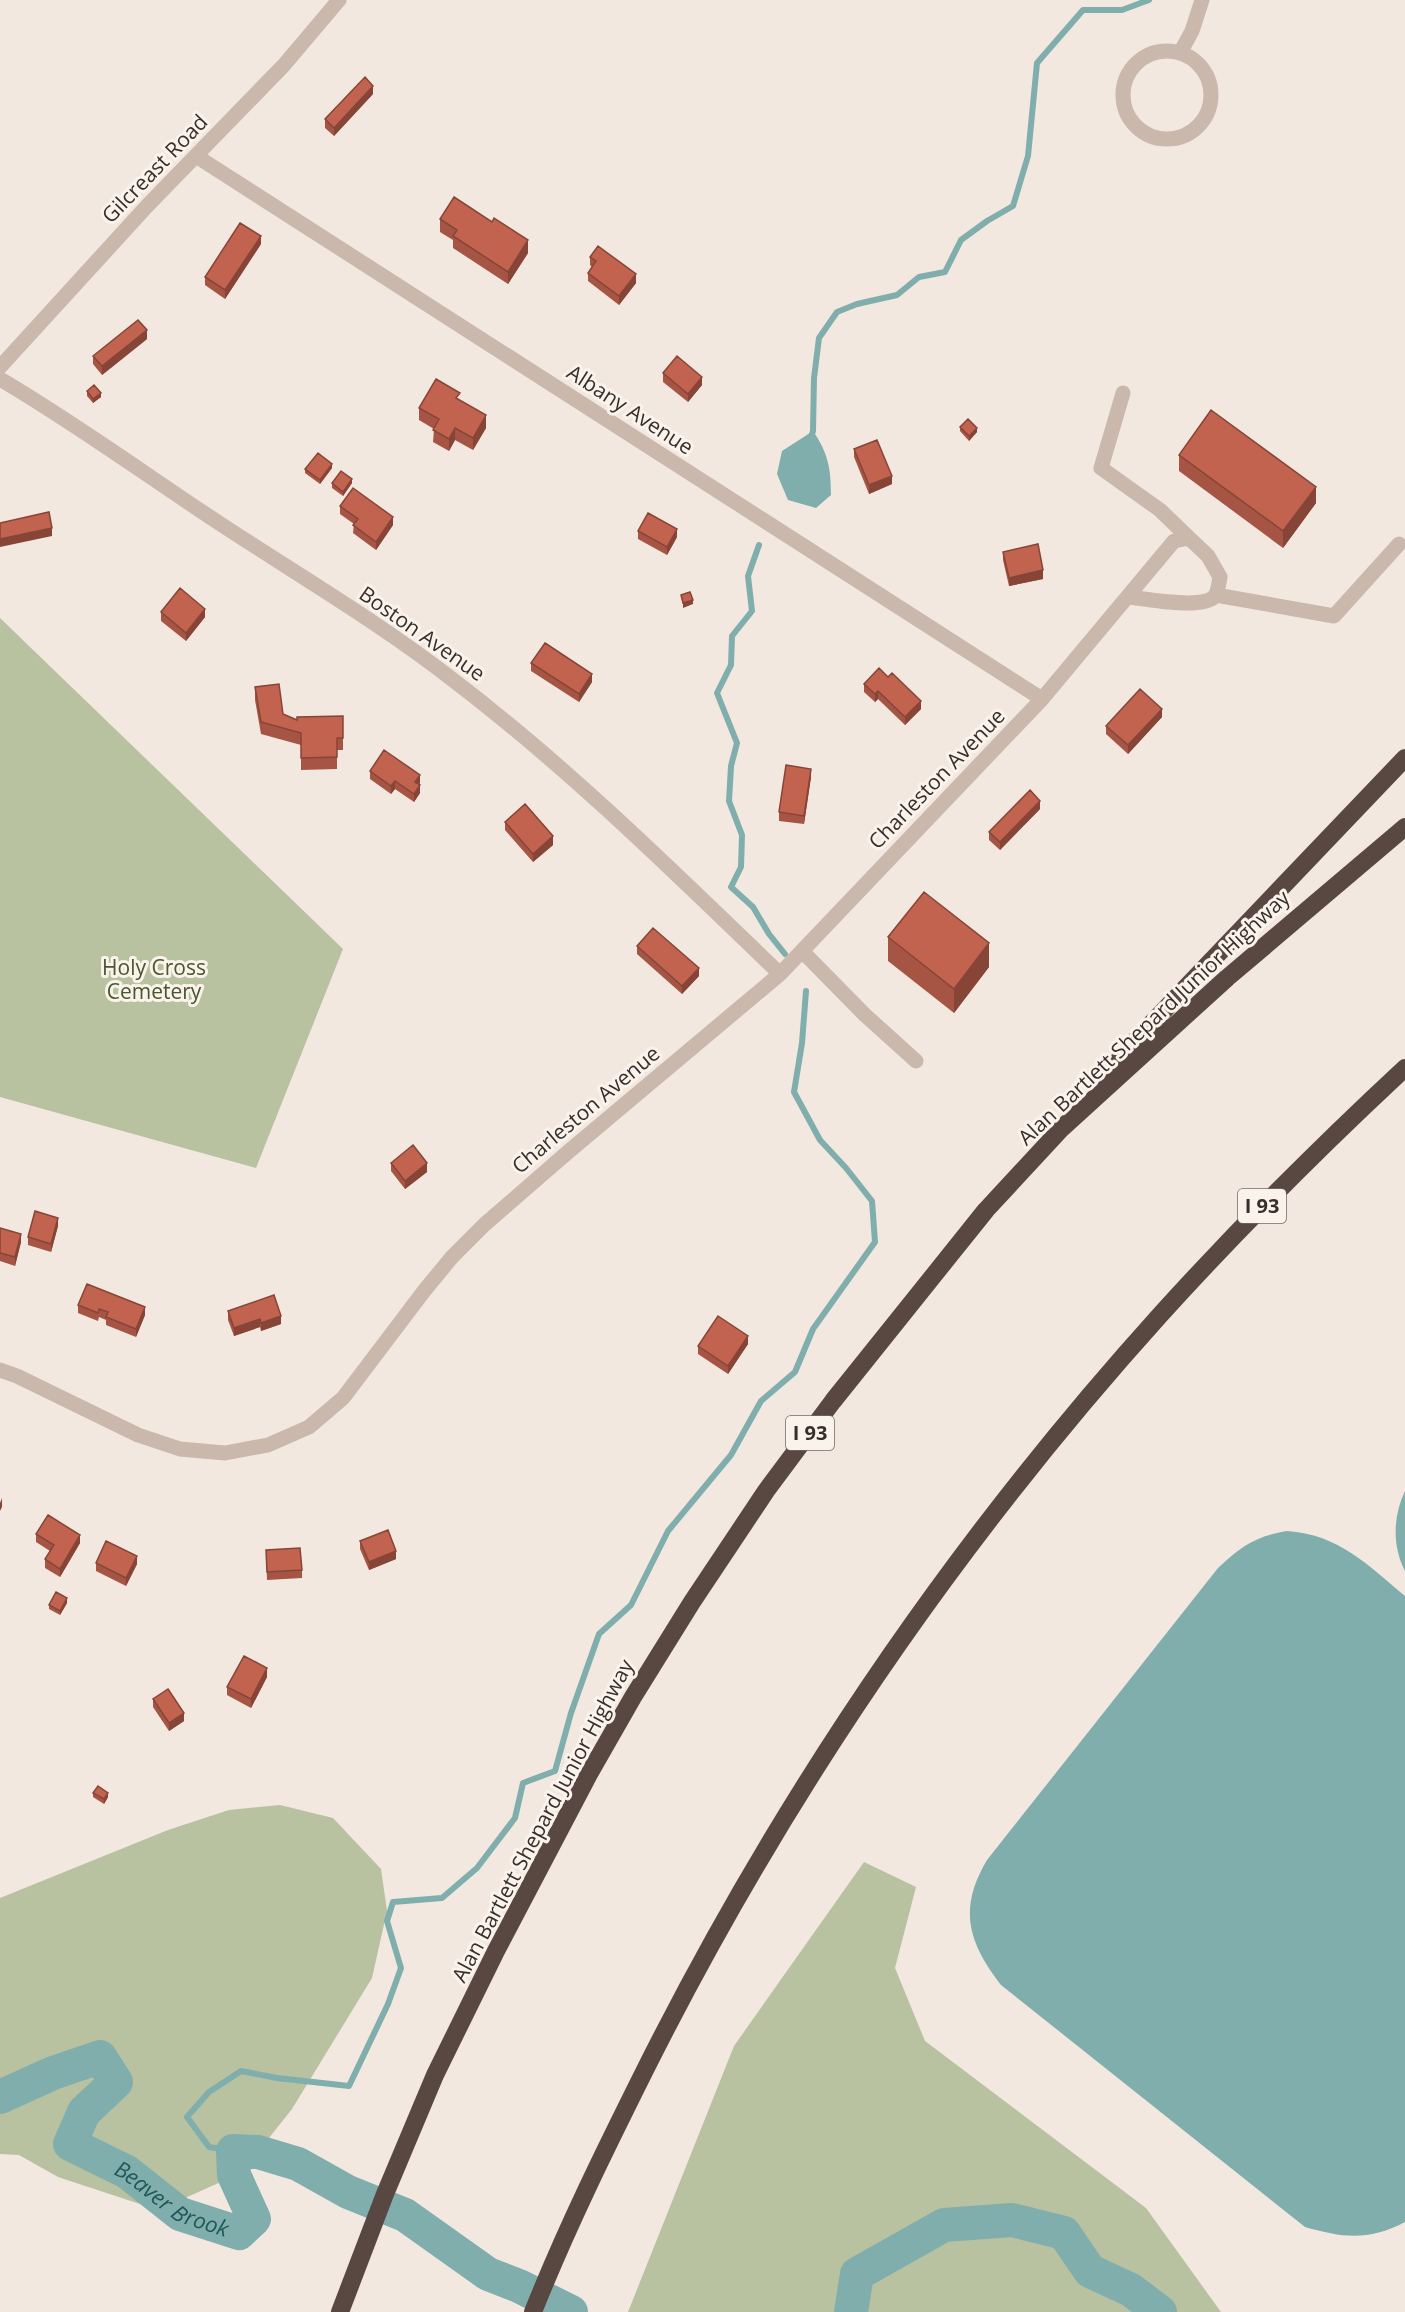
<svg xmlns="http://www.w3.org/2000/svg" width="1405" height="2312" viewBox="0 0 1405 2312" font-family="'Open Sans',sans-serif">
<style>
.green{fill:#b8c1a0}
.water{fill:#80aead}
.lines{fill:none;stroke-linecap:round;stroke-linejoin:round}
.stream{stroke:#80aead;stroke-width:6}
.river{stroke:#80aead;stroke-width:34}
.minor{stroke:#cab8ac;stroke-width:15}
.highway{stroke:#594842;stroke-width:18}
.wall{fill:#a65544}
.shaded-wall{fill:#874537}
.building{fill:#c1634f;stroke:#874537;stroke-width:1.5}
.labels{text-anchor:middle;stroke-width:6;stroke-linejoin:round;paint-order:stroke}
.shield{fill:#faf3ec;stroke:#736965;stroke-width:1.5}
.shield-label{font-size:20px;font-weight:bold;fill:#392e2b}
.street-label{font-size:21px;fill:#392e2b;stroke:#faf3ec}
.park-label{font-size:21px;fill:#4a562f;stroke:#faf3ec}
.water-label{font-size:22px;font-style:italic;fill:#215959;stroke:#faf3ec}
</style>
<rect width="100%" height="100%" fill="#f2e8e0"/>
<path class="green" d="M 0,618 L 343,949 L 256,1168 L 0,1097 Z
M 280,1805 L 333,1818 L 381,1869 L 387,1911 L 372,1978 L 292,2109 L 241,2173 L 158,2210 L 58,2177 L 19,2155 L 0,2154 L 0,1898 L 168,1830 L 229,1810 Z
M 864,1862 L 916,1887 L 895,1968 L 925,2041 L 1146,2208 L 1221,2312 L 628,2312 L 734,2046 Z"/>
<path class="water" d="M 813,431 C 828,453 831,468 831,495 L 816,508 L 788,500 L 777,474 L 782,451 Z
M 1405,1491 L 1405,1571 C 1392,1546 1393,1516 1405,1491 Z
M 1287,1531 C 1338,1534 1368,1565 1405,1596 L 1405,2222 C 1369,2241 1343,2238 1305,2227 L 1001,1985 C 968,1942 958,1909 987,1860 L 1218,1568 C 1241,1546 1256,1536 1287,1531 Z"/>
<g class="lines">
<path class="stream" d="M 811,437 L 813,431 L 814,378 L 819,338 L 837,312 L 857,304 L 897,295 L 919,277 L 945,272 L 961,240 L 987,221 L 1013,206 L 1028,156 L 1037,63 L 1083,10 L 1122,10 L 1149,0
M 759,545 L 748,576 L 752,611 L 732,636 L 731,665 L 717,693 L 737,743 L 731,766 L 729,801 L 742,835 L 741,867 L 731,887 L 753,907 L 769,934 L 785,954
M 233,2151 L 209,2147 L 187,2117 L 209,2092 L 241,2071 L 277,2078 L 349,2086 L 388,2004 L 401,1968 L 387,1921 L 393,1902 L 442,1898 L 477,1868 L 515,1818 L 523,1783 L 555,1771 L 571,1713 L 599,1634 L 631,1605 L 668,1531 L 731,1455 L 761,1401 L 795,1372 L 813,1329 L 875,1242 L 872,1201 L 846,1168 L 820,1140 L 794,1092 L 802,1043 L 806,991"/>
<g class="river">
<path id="s1" d="M 0,2097 L 53,2073 L 100,2057 L 116,2082 L 84,2112 L 70,2144 L 127,2172 L 180,2214 L 239,2233 L 254,2219 L 234,2175 L 233,2151 L 258,2152 L 298,2164 L 348,2192 L 405,2215 L 488,2274 L 519,2286 L 571,2312"/>
<path d="M 851,2312 L 857,2274 L 944,2225 L 1012,2220 L 1064,2233 L 1090,2271 L 1131,2290 L 1160,2312"/>
</g>
<path class="minor" d="M1123 95a44 44 0 1 1 88 0a44 44 0 1 1-88 0Z
M 1180,53 L 1192,31 L 1202,0
M 196,156 L 1042,699
M 0,367 L 147,206 L 284,65 L 339,0
M 0,379 C 75,423 146,475 219,523 C 298,575 382,624 457,683 C 572,771 676,874 780,974
M 1123,393 L 1101,468 L 1160,510 L 1189,538
M 1216,595 L 1334,616 L 1399,544
M 802,951 L 865,1015 L 916,1061
M 0,1370 L 17,1376 L 138,1435 L 180,1449 L 225,1453 L 268,1445 L 309,1427 L 343,1398 L 424,1291 L 452,1257 L 484,1225 L 568,1152 L 780,974 L 1042,699 L 1174,541 L 1189,538 L 1208,556 L 1220,577 C 1219,583 1218,591 1215,596 C 1203,610 1147,599 1129,597"/>
<path class="highway" d="M 1106,1076 L 1131,1045 L 1405,758
M 340,2312 L 385,2194 L 435,2075 L 496,1951 L 589,1774 L 633,1697 L 692,1602 L 766,1491 L 833,1401 L 986,1210 L 1062,1128 L 1227,978 L 1405,827
M 533,2312 C 566,2229 606,2148 646,2068 C 783,1795 957,1540 1161,1314 C 1239,1228 1320,1147 1405,1068"/>
</g>
<path class="wall" d="M 373,94 L 334,136 L 325,128 L 325,119 Z
M 440,219 L 492,222 L 528,253 L 508,284 L 453,248 L 453,240 L 440,232 Z
M 261,244 L 225,299 L 205,285 L 205,277 Z
M 590,257 L 636,283 L 619,305 L 588,281 L 588,273 L 592,267 L 590,265 Z
M 147,339 L 102,375 L 93,364 L 93,356 Z
M 663,373 L 702,385 L 688,402 L 663,382 Z
M 87,391 L 101,397 L 93,403 L 87,396 Z
M 460,400 L 486,428 L 473,450 L 455,440 L 449,451 L 433,442 L 434,429 L 419,420 L 419,408 Z
M 960,427 L 977,432 L 969,441 L 960,431 Z
M 854,449 L 892,484 L 869,494 L 854,457 Z
M 1179,455 L 1316,503 L 1283,548 L 1179,471 Z
M 332,468 L 320,484 L 305,473 L 305,469 Z
M 332,483 L 352,483 L 343,496 L 332,488 Z
M 340,506 L 393,525 L 376,550 L 353,533 L 354,524 L 340,514 Z
M 638,531 L 677,537 L 667,555 L 638,539 Z
M 1003,552 L 1043,579 L 1009,586 L 1003,560 Z
M 161,612 L 205,617 L 186,641 L 161,621 Z
M 531,663 L 592,682 L 579,702 L 531,671 Z
M 864,684 L 921,709 L 905,725 L 878,699 L 875,702 L 864,692 Z
M 255,687 L 283,714 L 297,720 L 343,716 L 343,750 L 337,750 L 337,769 L 301,770 L 301,745 L 261,734 L 255,700 Z
M 1162,717 L 1128,754 L 1106,734 L 1106,726 Z
M 370,771 L 420,783 L 419,784 L 420,793 L 414,802 L 395,789 L 391,794 L 370,779 Z
M 811,777 L 804,824 L 779,821 L 779,812 Z
M 1040,809 L 1000,850 L 989,840 L 989,832 Z
M 505,822 L 553,845 L 533,862 L 505,830 Z
M 888,937 L 989,967 L 954,1013 L 888,961 Z
M 637,946 L 699,976 L 682,994 L 637,954 Z
M 391,1163 L 427,1172 L 405,1189 L 391,1171 Z
M 58,1226 L 51,1252 L 28,1245 L 28,1237 Z
M 0,1228 L 21,1242 L 15,1266 L 0,1261 Z
M 78,1305 L 145,1315 L 136,1337 L 106,1325 L 106,1320 L 99,1317 L 98,1321 L 78,1313 Z
M 228,1311 L 281,1324 L 261,1331 L 260,1327 L 234,1336 L 228,1320 Z
M 748,1344 L 728,1374 L 698,1354 L 698,1346 Z
M 36,1534 L 80,1543 L 60,1577 L 45,1568 L 45,1559 L 50,1551 L 36,1542 Z
M 360,1541 L 396,1559 L 369,1570 L 360,1549 Z
M 266,1550 L 302,1570 L 302,1578 L 267,1580 Z
M 96,1563 L 137,1564 L 126,1586 L 96,1571 Z
M 67,1603 L 60,1615 L 49,1609 L 49,1605 Z
M 267,1677 L 251,1708 L 227,1695 L 227,1687 Z
M 153,1699 L 184,1721 L 169,1731 L 153,1707 Z
M 93,1793 L 108,1797 L 104,1804 L 93,1797 Z"/>
<path class="shaded-wall" d="M 373,86 L 373,94 L 334,136 L 334,128 Z
M 261,236 L 261,244 L 225,299 L 225,290 Z
M 528,240 L 528,253 L 508,284 L 508,272 Z
M 636,274 L 636,283 L 619,305 L 619,296 Z
M 147,330 L 147,339 L 102,375 L 102,366 Z
M 702,377 L 702,385 L 688,402 L 688,394 Z
M 101,393 L 101,397 L 93,403 L 93,399 Z
M 486,415 L 486,428 L 473,450 L 473,438 Z
M 455,428 L 455,440 L 449,451 L 449,439 Z
M 977,428 L 977,432 L 969,441 L 969,436 Z
M 332,464 L 332,468 L 320,484 L 320,480 Z
M 892,476 L 892,484 L 869,494 L 869,485 Z
M 352,479 L 352,483 L 343,496 L 343,492 Z
M 1316,487 L 1316,503 L 1283,548 L 1283,531 Z
M 393,517 L 393,525 L 376,550 L 376,542 Z
M 52,528 L 52,536 L 0,547 L 0,539 Z
M 677,529 L 677,537 L 667,555 L 667,547 Z
M 1043,570 L 1043,579 L 1009,586 L 1009,578 Z
M 693,600 L 693,604 L 683,608 L 683,603 Z
M 205,609 L 205,617 L 186,641 L 186,633 Z
M 592,674 L 592,682 L 579,702 L 579,694 Z
M 878,691 L 878,699 L 875,702 L 875,694 Z
M 921,701 L 921,709 L 905,725 L 905,717 Z
M 1162,709 L 1162,717 L 1128,754 L 1128,745 Z
M 811,769 L 811,777 L 804,824 L 804,816 Z
M 420,775 L 420,783 L 415,790 L 415,782 Z
M 395,781 L 395,789 L 391,794 L 391,786 Z
M 420,785 L 420,793 L 414,802 L 414,794 Z
M 1040,801 L 1040,809 L 1000,850 L 1000,842 Z
M 553,836 L 553,845 L 533,862 L 533,854 Z
M 989,943 L 989,967 L 954,1013 L 954,989 Z
M 699,968 L 699,976 L 682,994 L 682,986 Z
M 427,1163 L 427,1172 L 405,1189 L 405,1181 Z
M 58,1218 L 58,1226 L 51,1252 L 51,1244 Z
M 21,1234 L 21,1242 L 15,1266 L 15,1257 Z
M 145,1307 L 145,1315 L 136,1337 L 136,1329 Z
M 281,1316 L 281,1324 L 261,1331 L 261,1323 Z
M 260,1319 L 260,1327 L 234,1336 L 234,1328 Z
M 748,1336 L 748,1344 L 728,1374 L 728,1366 Z
M 2,1498 L 2,1507 L 0,1511 L 0,1503 Z
M 80,1535 L 80,1543 L 60,1577 L 60,1569 Z
M 396,1551 L 396,1559 L 369,1570 L 369,1562 Z
M 137,1556 L 137,1564 L 126,1586 L 126,1578 Z
M 67,1598 L 67,1603 L 60,1615 L 60,1611 Z
M 267,1668 L 267,1677 L 251,1708 L 251,1699 Z
M 184,1713 L 184,1721 L 169,1731 L 169,1723 Z
M 108,1793 L 108,1797 L 104,1804 L 104,1799 Z"/>
<path class="building" d="M 365,77 L 373,86 L 334,128 L 325,119 Z
M 454,197 L 492,222 L 494,218 L 528,240 L 508,272 L 453,236 L 457,230 L 440,219 Z
M 240,223 L 261,236 L 225,290 L 205,277 Z
M 598,246 L 636,274 L 619,296 L 588,273 L 596,261 L 590,257 Z
M 138,320 L 147,330 L 102,366 L 93,356 Z
M 677,356 L 702,377 L 688,394 L 663,373 Z
M 436,379 L 460,393 L 456,398 L 486,415 L 473,438 L 455,428 L 449,439 L 433,430 L 439,419 L 419,408 Z
M 94,385 L 101,393 L 93,399 L 87,391 Z
M 1211,410 L 1316,487 L 1283,531 L 1179,455 Z
M 968,419 L 977,428 L 969,436 L 960,427 Z
M 877,440 L 892,476 L 869,485 L 854,449 Z
M 318,453 L 332,464 L 320,480 L 305,469 Z
M 341,471 L 352,479 L 343,492 L 332,483 Z
M 353,488 L 393,517 L 376,542 L 353,525 L 358,519 L 340,506 Z
M 49,512 L 52,528 L 0,539 L 0,523 Z
M 648,513 L 677,529 L 667,547 L 638,531 Z
M 1038,544 L 1043,570 L 1009,578 L 1003,552 Z
M 180,588 L 205,609 L 186,633 L 161,612 Z
M 690,592 L 693,600 L 683,603 L 681,595 Z
M 545,643 L 592,674 L 579,694 L 531,663 Z
M 879,668 L 888,677 L 892,673 L 921,701 L 905,717 L 878,691 L 875,694 L 864,684 Z
M 279,684 L 283,714 L 297,720 L 297,717 L 343,716 L 343,738 L 337,738 L 337,757 L 301,758 L 301,733 L 261,722 L 255,687 Z
M 1140,689 L 1162,709 L 1128,745 L 1106,726 Z
M 384,750 L 420,775 L 415,782 L 420,785 L 414,794 L 395,781 L 391,786 L 370,771 Z
M 786,765 L 811,769 L 804,816 L 779,812 Z
M 1030,790 L 1040,801 L 1000,842 L 989,832 Z
M 525,804 L 553,836 L 533,854 L 505,822 Z
M 924,892 L 989,943 L 954,989 L 888,937 Z
M 653,928 L 699,968 L 682,986 L 637,946 Z
M 413,1145 L 427,1163 L 405,1181 L 391,1163 Z
M 35,1211 L 58,1218 L 51,1244 L 28,1237 Z
M 0,1228 L 21,1234 L 15,1257 L 0,1253 Z
M 87,1284 L 145,1307 L 136,1329 L 106,1317 L 108,1312 L 99,1309 L 98,1313 L 78,1305 Z
M 274,1295 L 281,1316 L 261,1323 L 260,1319 L 234,1328 L 228,1311 Z
M 718,1316 L 748,1336 L 728,1366 L 698,1346 Z
M 48,1515 L 80,1535 L 60,1569 L 45,1559 L 54,1545 L 36,1534 Z
M 388,1530 L 396,1551 L 369,1562 L 360,1541 Z
M 106,1541 L 137,1556 L 126,1578 L 96,1563 Z
M 300,1548 L 302,1570 L 267,1572 L 266,1550 Z
M 56,1592 L 67,1598 L 60,1611 L 49,1605 Z
M 244,1656 L 267,1668 L 251,1699 L 227,1687 Z
M 168,1689 L 184,1713 L 169,1723 L 153,1699 Z
M 98,1786 L 108,1793 L 104,1799 L 93,1793 Z"/>
<g class="labels">
<g class="shield">
<rect x="1238" y="1189" width="48" height="34" rx="4.5"/>
<rect x="786" y="1416" width="48" height="34" rx="4.5"/>
</g>
<g class="shield-label">
<text x="1262" y="1213">I 93</text>
<text x="810" y="1440">I 93</text>
</g>
<g class="street-label">
<text transform="translate(155 169) rotate(-46)" y="7">Gilcreast Road</text>
<text transform="translate(630 410) rotate(33)" y="7">Albany Avenue</text>
<text transform="translate(422 634) rotate(35)" y="7">Boston Avenue</text>
<text transform="translate(937 779) rotate(-46)" y="7">Charleston Avenue</text>
<text transform="translate(1154 1018) rotate(-43)" y="7">Alan Bartlett Shepard Junior Highway</text>
<text transform="translate(586 1110) rotate(-40)" y="7">Charleston Avenue</text>
<text transform="translate(543 1821) rotate(-62)" y="7">Alan Bartlett Shepard Junior Highway</text>
</g>
<g class="park-label">
<text x="154" y="975">Holy Cross<tspan x="154" dy="24">Cemetery</tspan></text>
</g>
<g class="water-label">
<text dy="8" stroke="none"><textPath href="#s1" startOffset="333">Beaver Brook</textPath></text>
</g>
</g>
</svg>
